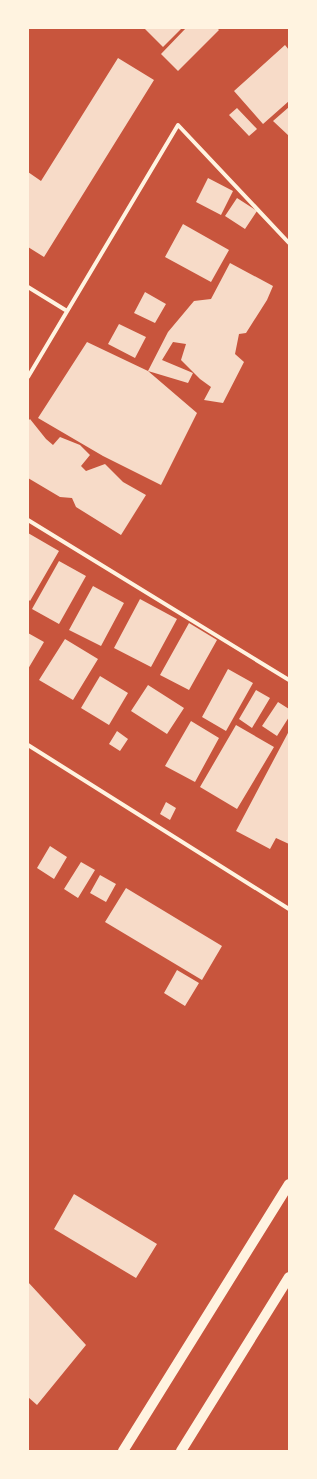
<svg xmlns="http://www.w3.org/2000/svg" width="317" height="1479" viewBox="0 0 317 1479" font-family="Lora,serif">
<style>
.building{fill:#f7dbc8}
.lines{fill:none;stroke-linecap:round;stroke-linejoin:round}
.minor{stroke:#fff3e0;stroke-width:4}
.primary{stroke:#fff3e0;stroke-width:10}
</style>
<rect width="100%" height="100%" fill="#c8553d"/>
<path class="building" d="M 144,28 L 182,28 L 163,47 Z
M 186,28 L 217,28 L 219,30 L 178,71 L 161,54 Z
M 285,45 L 289,50 L 289,101 L 263,124 L 234,91 Z
M 118,58 L 154,80 L 44,257 L 28,247 L 28,172 L 41,181 Z
M 289,107 L 289,136 L 273,121 Z
M 237,108 L 257,129 L 249,136 L 229,115 Z
M 208,178 L 233,191 L 221,215 L 196,202 Z
M 237,198 L 257,211 L 245,229 L 225,216 Z
M 183,224 L 229,250 L 211,282 L 165,257 Z
M 230,263 L 273,286 L 267,300 L 246,333 L 239,334 L 235,354 L 244,362 L 223,403 L 204,400 L 211,387 L 200,379 L 181,360 L 186,344 L 173,342 L 162,360 L 193,373 L 188,383 L 148,371 L 168,332 L 194,301 L 211,299 Z
M 145,292 L 166,304 L 155,323 L 134,313 Z
M 119,324 L 146,337 L 135,358 L 108,344 Z
M 87,342 L 148,371 L 197,413 L 161,485 L 103,456 L 38,418 Z
M 30,419 L 46,439 L 53,445 L 60,437 L 80,445 L 90,455 L 81,466 L 86,471 L 105,464 L 123,482 L 146,495 L 121,535 L 76,507 L 72,498 L 60,497 L 28,478 L 28,421 Z
M 28,533 L 59,551 L 30,601 L 28,599 Z
M 59,561 L 86,576 L 59,624 L 32,609 Z
M 93,586 L 124,603 L 101,646 L 69,630 Z
M 140,599 L 177,619 L 151,667 L 114,648 Z
M 189,623 L 217,640 L 189,690 L 160,675 Z
M 28,633 L 44,642 L 28,669 Z
M 65,639 L 98,659 L 73,700 L 39,680 Z
M 228,669 L 253,683 L 226,731 L 202,717 Z
M 100,676 L 128,693 L 109,725 L 81,708 Z
M 148,685 L 184,708 L 167,734 L 131,711 Z
M 256,690 L 270,698 L 252,728 L 239,719 Z
M 278,702 L 289,709 L 289,717 L 277,736 L 262,726 Z
M 191,721 L 219,738 L 195,782 L 165,766 Z
M 236,725 L 274,747 L 237,809 L 200,787 Z
M 117,731 L 128,739 L 120,751 L 109,744 Z
M 289,731 L 289,844 L 276,838 L 270,849 L 236,831 Z
M 166,802 L 176,808 L 170,820 L 160,814 Z
M 50,846 L 67,857 L 54,879 L 37,868 Z
M 81,862 L 95,870 L 78,898 L 64,889 Z
M 100,875 L 116,884 L 106,902 L 90,893 Z
M 126,888 L 222,946 L 202,980 L 105,922 Z
M 177,970 L 199,983 L 185,1006 L 164,993 Z
M 74,1194 L 157,1244 L 136,1278 L 54,1229 Z
M 28,1282 L 86,1345 L 37,1405 L 28,1397 Z"/>
<g class="lines">
<path class="minor" d="M 28,287 L 67,311
M 28,377 L 178,125 L 289,243
M 28,520 L 289,680
M 28,745 L 289,909"/>
<path class="primary" d="M 123,1451 L 289,1184
M 181,1451 L 289,1277"/>
</g>
<rect width="317" height="1479" fill="none" stroke="#fff3e0" stroke-width="58"/>
</svg>
